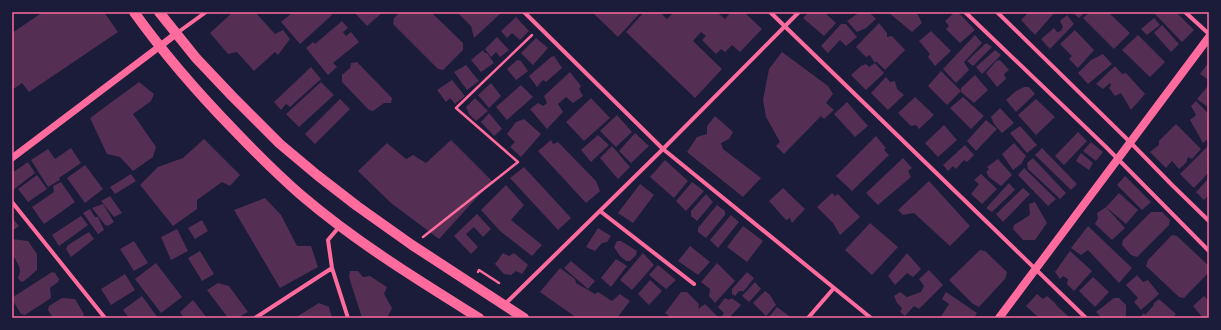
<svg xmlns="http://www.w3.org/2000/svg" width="1221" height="330" viewBox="0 0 1221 330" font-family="Figtree,sans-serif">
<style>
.building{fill:#542f53}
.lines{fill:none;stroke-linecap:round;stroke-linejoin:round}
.path{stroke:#ff6b9d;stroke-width:2.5}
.minor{stroke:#ff6b9d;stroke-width:4}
.tertiary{stroke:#ff6b9d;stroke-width:7}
.secondary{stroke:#ff6b9d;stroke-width:8}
.primary{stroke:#ff6b9d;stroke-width:10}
.neatline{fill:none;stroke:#ff6b9d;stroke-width:1.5}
</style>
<rect width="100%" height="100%" fill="#1b1b3a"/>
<path class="building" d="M 43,12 L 104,12 L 118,32 L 29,92 L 22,83 L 12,90 L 12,33 Z
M 233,12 L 255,12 L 275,34 L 283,30 L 290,39 L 278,55 L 275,52 L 254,71 L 237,52 L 228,54 L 210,33 Z
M 293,12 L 330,12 L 332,15 L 300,44 L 281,22 Z
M 354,12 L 383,12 L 367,26 Z
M 400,12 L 431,12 L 463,43 L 463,50 L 443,70 L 438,69 L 393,24 L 394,18 Z
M 457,12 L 500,12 L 501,13 L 474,38 L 471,26 Z
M 592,12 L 641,12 L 618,37 Z
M 644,12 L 660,12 L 667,19 L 674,12 L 719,12 L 718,13 L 725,19 L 731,12 L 744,12 L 762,29 L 740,52 L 732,45 L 725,52 L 721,49 L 716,54 L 702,40 L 706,36 L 701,32 L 693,41 L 722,69 L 695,98 L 626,32 Z
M 809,12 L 824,12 L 836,23 L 824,36 L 803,18 Z
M 858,12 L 869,12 L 876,19 L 866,28 L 857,32 L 847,21 L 857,14 Z
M 888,12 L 915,12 L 918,15 L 922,23 L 912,32 Z
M 955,12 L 958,12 L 975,30 L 960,43 L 946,29 L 949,26 L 945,21 Z
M 1029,12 L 1055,12 L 1035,35 L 1021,20 Z
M 1072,12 L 1085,12 L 1079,18 Z
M 1090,12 L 1108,12 L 1130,33 L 1114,49 L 1083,18 Z
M 1153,12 L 1176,12 L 1194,30 L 1182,42 Z
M 1067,15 L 1074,24 L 1050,49 L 1041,39 L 1054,28 L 1057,32 L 1061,31 L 1063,27 L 1060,21 Z
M 516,17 L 529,31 L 520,40 L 512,33 L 507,38 L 501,31 Z
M 1154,18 L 1160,25 L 1147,35 L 1141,29 Z
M 342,21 L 348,28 L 343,32 L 346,36 L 351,32 L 359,42 L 333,63 L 337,67 L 328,75 L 306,48 L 313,42 L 315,44 Z
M 879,23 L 887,33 L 887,37 L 892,36 L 905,50 L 885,70 L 877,62 L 874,62 L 870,55 L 866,57 L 856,47 Z
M 841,24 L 846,24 L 857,37 L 846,46 L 840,40 L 828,53 L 821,46 Z
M 1162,25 L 1179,44 L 1171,52 L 1154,33 Z
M 1075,30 L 1094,50 L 1078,68 L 1069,59 L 1072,56 L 1060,44 Z
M 931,31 L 951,51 L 935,66 L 928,57 L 930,54 L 919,41 Z
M 975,35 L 982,43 L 964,62 L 969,70 L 956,83 L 943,69 Z
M 1138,35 L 1165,62 L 1150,77 L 1122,50 Z
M 497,37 L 509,50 L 500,57 L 496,52 L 491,57 L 485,49 Z
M 536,38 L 548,48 L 533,65 L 521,53 Z
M 986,43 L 992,47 L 973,66 L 967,61 Z
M 483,50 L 485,53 L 487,53 L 494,63 L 481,72 L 471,60 Z
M 995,50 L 1001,55 L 982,74 L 976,67 Z
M 782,52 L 828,86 L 833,94 L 826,103 L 834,110 L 824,119 L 821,116 L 784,154 L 776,146 L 780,142 L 766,117 L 763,100 L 769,69 Z
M 1103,54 L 1112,64 L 1088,84 L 1078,73 L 1091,60 Z
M 554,56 L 562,68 L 546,82 L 543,80 L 537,87 L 529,76 L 551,57 Z
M 517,60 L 521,61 L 528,71 L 516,80 L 507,69 Z
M 1000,60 L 1009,70 L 1004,74 L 1006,79 L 997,87 L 986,73 L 996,61 Z
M 357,62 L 392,98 L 391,103 L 384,103 L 373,111 L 369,110 L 342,82 L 342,75 L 350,68 L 351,63 Z
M 1209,62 L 1209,80 L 1200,74 Z
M 875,63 L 884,73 L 866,90 L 851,75 L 861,66 L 866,64 L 869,67 Z
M 466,65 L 479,81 L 467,90 L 454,72 Z
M 1115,66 L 1122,74 L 1126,73 L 1145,94 L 1131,110 L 1121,93 L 1115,96 L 1109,88 L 1111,85 L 1110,83 L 1103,89 L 1096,84 Z
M 311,67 L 321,79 L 290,107 L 286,104 L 281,110 L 274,102 Z
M 941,71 L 961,91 L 947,105 L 928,86 Z
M 570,72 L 581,86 L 579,89 L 583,96 L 573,103 L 566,97 L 558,104 L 563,112 L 547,129 L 530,109 L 538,103 L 543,106 L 547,103 L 544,96 Z
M 975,75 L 988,90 L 974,103 L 961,92 L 961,88 Z
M 886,77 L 890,82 L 895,81 L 897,89 L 904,95 L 888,110 L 871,93 Z
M 452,80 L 465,96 L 455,104 L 450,98 L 446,102 L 437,90 Z
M 139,82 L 154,94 L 151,101 L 133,114 L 156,147 L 153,157 L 133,171 L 120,157 L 107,154 L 90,118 Z
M 321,82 L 334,95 L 299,127 L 286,114 Z
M 491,83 L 501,96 L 489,108 L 478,95 Z
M 521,85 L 533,97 L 507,120 L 496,107 Z
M 1208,86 L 1209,87 L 1209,108 L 1197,99 Z
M 1024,87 L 1029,87 L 1035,94 L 1016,112 L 1006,100 L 1016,91 Z
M 915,97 L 934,115 L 919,129 L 916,125 L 911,126 L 898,113 Z
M 963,97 L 984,116 L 971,129 L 950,108 Z
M 475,98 L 488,111 L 476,121 L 469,114 L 466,107 Z
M 591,98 L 610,118 L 584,141 L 566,122 Z
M 340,99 L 350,109 L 315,144 L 305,134 Z
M 1036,99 L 1055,117 L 1036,135 L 1018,115 Z
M 1196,101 L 1209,114 L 1209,138 L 1203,143 L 1190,120 L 1196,115 L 1191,106 Z
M 847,102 L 868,126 L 855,137 L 834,114 Z
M 1000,108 L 1014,123 L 1002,133 L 994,124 L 991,117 Z
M 489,113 L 502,129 L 494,136 L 481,122 Z
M 617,115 L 632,132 L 616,147 L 600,131 Z
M 715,116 L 733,132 L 729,139 L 721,143 L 723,149 L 761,178 L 743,197 L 687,152 L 697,137 L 707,134 L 707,126 Z
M 524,119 L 541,134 L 521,157 L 510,147 L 515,142 L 507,134 L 516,122 Z
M 986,120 L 997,129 L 976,151 L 967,141 Z
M 1176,124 L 1201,149 L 1192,159 L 1188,157 L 1186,163 L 1179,169 L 1172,161 L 1166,168 L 1150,152 L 1159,145 L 1159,141 Z
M 944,125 L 957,140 L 938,157 L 925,143 Z
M 1020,126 L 1037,145 L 1027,153 L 1010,133 Z
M 1078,132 L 1087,141 L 1064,165 L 1055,156 Z
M 635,133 L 649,146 L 631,163 L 619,151 Z
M 598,135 L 609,145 L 591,162 L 581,150 Z
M 876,136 L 886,148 L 884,150 L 889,155 L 852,191 L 836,176 Z
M 204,139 L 240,175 L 230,186 L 222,182 L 197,200 L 197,209 L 173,226 L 140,185 L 158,167 L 183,158 Z
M 451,140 L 492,181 L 439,239 L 391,203 L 358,171 L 387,143 L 406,159 L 413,155 L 426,163 Z
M 551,140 L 553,144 L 558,142 L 596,181 L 600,191 L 586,203 L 538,151 Z
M 1091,142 L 1103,152 L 1096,161 L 1083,151 Z
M 1014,143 L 1026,156 L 1021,164 L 1013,170 L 1002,154 Z
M 965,145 L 974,155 L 967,162 L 964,160 L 956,169 L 953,166 L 948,171 L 943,165 Z
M 1209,145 L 1209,157 L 1207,164 L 1209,166 L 1209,172 L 1194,188 L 1180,174 Z
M 612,146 L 630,167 L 618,179 L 600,158 Z
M 71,148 L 81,163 L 59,178 L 60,180 L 48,187 L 31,160 L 48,149 L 55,159 Z
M 1042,148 L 1077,184 L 1071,190 L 1035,155 Z
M 1081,153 L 1093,163 L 1089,170 L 1076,161 Z
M 903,158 L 912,168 L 908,171 L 911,177 L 878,205 L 866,193 Z
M 1033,158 L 1066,193 L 1060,199 L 1028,169 L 1027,163 Z
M 998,159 L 1012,175 L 1001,186 L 989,177 L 986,172 L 989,169 L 987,167 Z
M 665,160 L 688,181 L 674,198 L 650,177 Z
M 28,162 L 35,173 L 13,190 L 12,173 Z
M 85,165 L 103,189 L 85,203 L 67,178 Z
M 524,167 L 571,218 L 558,230 L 510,178 Z
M 1024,168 L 1056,199 L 1048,206 L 1018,175 Z
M 131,174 L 136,181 L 115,194 L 110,187 Z
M 981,174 L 997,189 L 982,204 L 971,194 L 979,184 L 974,180 Z
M 37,175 L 47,189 L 28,202 L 18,189 Z
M 1125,176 L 1151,202 L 1142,210 L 1117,185 Z
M 1209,178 L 1209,195 L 1204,200 L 1196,192 Z
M 929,181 L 970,226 L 950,246 L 914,213 L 903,215 L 898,210 Z
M 61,182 L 75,202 L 44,224 L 32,207 L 54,192 L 53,186 Z
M 692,182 L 704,191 L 686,211 L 676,201 Z
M 1009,183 L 1015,190 L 992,212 L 987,209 L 987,207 Z
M 640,184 L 654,195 L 633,223 L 618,213 Z
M 506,185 L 524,205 L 511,220 L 542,245 L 532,256 L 500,231 L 481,210 Z
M 783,188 L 805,209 L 792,223 L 790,218 L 786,220 L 769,201 Z
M 1023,188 L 1030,194 L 1003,222 L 996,214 Z
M 832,193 L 835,196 L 838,194 L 860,217 L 840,235 L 833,223 L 817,207 Z
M 1119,193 L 1138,210 L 1126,224 L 1106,207 Z
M 706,194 L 713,202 L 697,221 L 691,216 L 691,211 Z
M 110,196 L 122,213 L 114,217 L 101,201 Z
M 265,198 L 281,215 L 297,246 L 311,246 L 318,267 L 280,288 L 234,210 Z
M 1035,202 L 1047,223 L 1035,240 L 1023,240 L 1013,229 L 1014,225 L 1030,215 L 1029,204 Z
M 103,204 L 114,222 L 108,226 L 105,225 L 92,208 Z
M 717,205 L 725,211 L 725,215 L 706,238 L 698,232 L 698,228 Z
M 1106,207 L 1125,228 L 1112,240 L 1095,224 L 1098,218 L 1097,213 Z
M 90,209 L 95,217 L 98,217 L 104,230 L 98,234 L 83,213 Z
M 1151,212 L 1162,212 L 1170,220 L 1169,225 L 1137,257 L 1131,255 L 1122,245 L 1123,240 Z
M 477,214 L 491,229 L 483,237 L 474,227 L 466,234 L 478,247 L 471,254 L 454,236 Z
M 731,215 L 739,222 L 718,248 L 710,240 Z
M 81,216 L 88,225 L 59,246 L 52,235 Z
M 12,218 L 19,226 L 12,231 Z
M 202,220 L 208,231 L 195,239 L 188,228 Z
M 870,223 L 898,247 L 872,275 L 845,250 Z
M 743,226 L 763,241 L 747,262 L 727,247 Z
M 1088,226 L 1132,268 L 1119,283 L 1088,250 L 1081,255 L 1071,248 Z
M 598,228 L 611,236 L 607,242 L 602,243 L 595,251 L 586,247 Z
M 177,229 L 188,251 L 171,260 L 161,237 Z
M 89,232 L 94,239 L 71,257 L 66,249 L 68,245 Z
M 1172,235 L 1177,236 L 1209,266 L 1209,272 L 1184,298 L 1179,297 L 1146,266 L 1148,260 Z
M 12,239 L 28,241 L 37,254 L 37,270 L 23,282 L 20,281 L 18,278 L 20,272 L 19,266 L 14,257 L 12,257 Z
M 134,241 L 148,263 L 134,271 L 120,249 Z
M 617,241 L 621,241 L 637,251 L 636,255 L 630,261 L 626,261 L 620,256 L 614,247 Z
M 690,246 L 710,262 L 698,275 L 678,261 Z
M 980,250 L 985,251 L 1007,272 L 1005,279 L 979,307 L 973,304 L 949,280 Z
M 200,251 L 214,274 L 202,281 L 188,258 Z
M 1070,251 L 1092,271 L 1074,291 L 1067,284 L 1068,279 L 1063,276 L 1060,279 L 1055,272 Z
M 503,253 L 509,256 L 514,253 L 528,265 L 522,274 L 516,271 L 511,275 L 504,274 L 495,264 Z
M 643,253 L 654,265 L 632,290 L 620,280 Z
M 907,253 L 921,269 L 913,277 L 907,273 L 895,285 L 888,276 Z
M 616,259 L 627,266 L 611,287 L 601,278 Z
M 571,261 L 595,281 L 588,289 L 564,268 Z
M 156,263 L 182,297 L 161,313 L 135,279 Z
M 717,263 L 735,281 L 715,303 L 709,296 L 710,289 L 701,282 Z
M 658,265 L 676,280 L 666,289 L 649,275 Z
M 560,268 L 575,279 L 576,283 L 595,294 L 598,292 L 612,301 L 620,294 L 630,301 L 617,318 L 577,318 L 540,292 Z
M 929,270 L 943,285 L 919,309 L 914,306 L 905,316 L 900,312 L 902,308 L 897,303 L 894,296 L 900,292 L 907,297 L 921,292 L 924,286 L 919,279 Z
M 350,271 L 358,271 L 363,277 L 370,276 L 387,287 L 384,294 L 392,308 L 387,318 L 362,318 L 349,277 Z
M 52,272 L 55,273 L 59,279 L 58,282 L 50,288 L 51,298 L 25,315 L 21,314 L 13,301 L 13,297 Z
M 747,272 L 754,278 L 744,291 L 739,291 L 735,296 L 732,294 L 732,289 Z
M 125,274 L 135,290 L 111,305 L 101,289 Z
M 1137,275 L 1143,282 L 1148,280 L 1159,294 L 1141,310 L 1134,302 L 1138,298 L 1126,285 Z
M 1093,277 L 1109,292 L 1095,307 L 1079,291 Z
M 650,280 L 662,291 L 649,305 L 638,294 Z
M 755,282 L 761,289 L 749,302 L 742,296 Z
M 218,283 L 229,286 L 248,312 L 237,318 L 228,318 L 207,290 Z
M 765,291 L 770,295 L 776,305 L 766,316 L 753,303 Z
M 681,292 L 687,292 L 699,304 L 698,309 L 705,304 L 719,318 L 671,318 L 665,313 Z
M 946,292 L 977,313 L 974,318 L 940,318 L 949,304 L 942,299 Z
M 1037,294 L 1043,299 L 1047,296 L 1055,303 L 1056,305 L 1070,318 L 1039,318 L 1026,306 Z
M 142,296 L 158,318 L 129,318 L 123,310 Z
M 1204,296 L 1209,301 L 1209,318 L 1203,318 L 1193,306 Z
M 62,298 L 75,299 L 84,314 L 83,318 L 53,318 L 48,310 L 49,306 Z
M 725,298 L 729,300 L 732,298 L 741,305 L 729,318 L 721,318 L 724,313 L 718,307 Z
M 1114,298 L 1119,298 L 1126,305 L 1126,315 L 1124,318 L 1102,318 L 1096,312 Z
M 1159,299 L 1176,314 L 1172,318 L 1139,318 L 1144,313 L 1145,315 L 1154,305 L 1153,304 Z
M 193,300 L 207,318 L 184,318 L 180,312 Z
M 319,303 L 329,307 L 332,318 L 295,318 Z
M 777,307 L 789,316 L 790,318 L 771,318 L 769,317 Z"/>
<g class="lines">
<path class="path" d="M 423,237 L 518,162 L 456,108 L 532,35
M 478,272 L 479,270 L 499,283"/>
<path class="minor" d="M 524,12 L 663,149 L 871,318
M 770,12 L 1086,318
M 965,12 L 1106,147 L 1209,251
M 997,12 L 1130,142 L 1172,185 L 1209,221
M 1185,12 L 1209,34
M 177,33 L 206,12
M 12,202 L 105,318
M 600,211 L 694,284
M 339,227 L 328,240 L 332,268 L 348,318
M 504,305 L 663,149 L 799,12
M 255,318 L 332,268
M 808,318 L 834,288"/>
<path class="tertiary" d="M 12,158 L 176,34"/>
<path class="secondary" d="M 999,318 L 1209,37"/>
<path class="primary" d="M 134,12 C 164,54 198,93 234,130 C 256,153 278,175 301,195 C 356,242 418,280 479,318
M 159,12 L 196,58 L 232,96 L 280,144 L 317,175 L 357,206 L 412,245 L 524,318"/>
</g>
<rect width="1221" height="330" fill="none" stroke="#1b1b3a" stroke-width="26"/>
<rect x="13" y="13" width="1195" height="304" class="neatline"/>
</svg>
